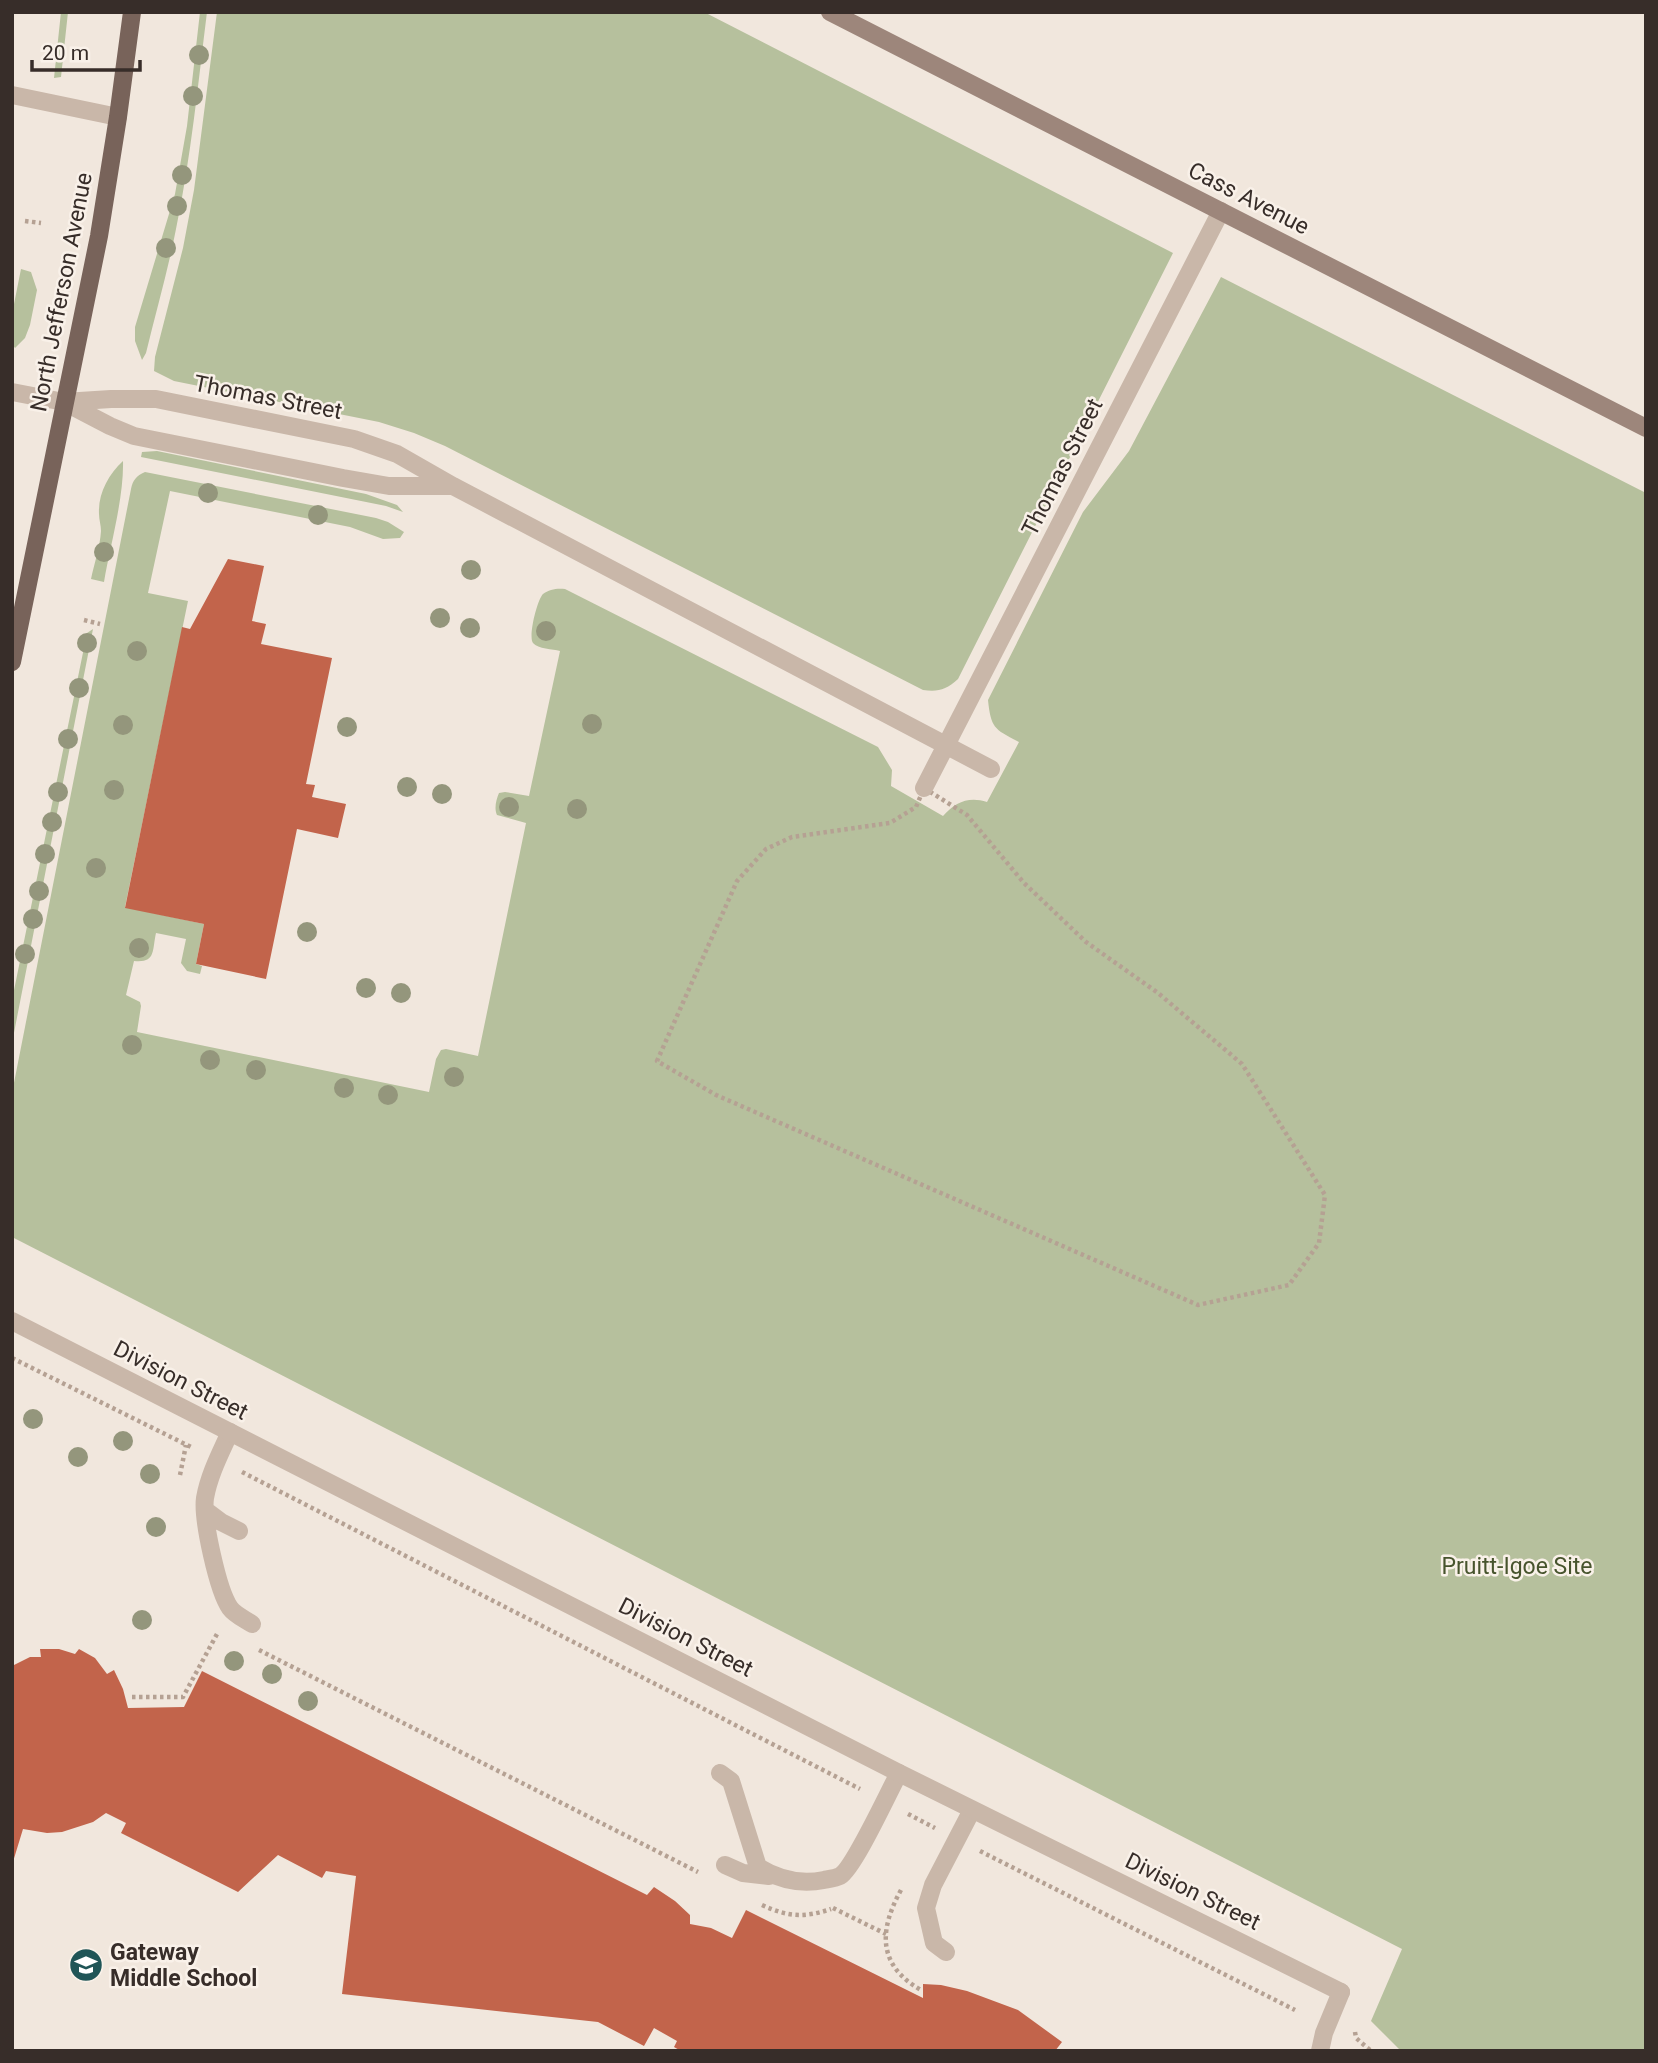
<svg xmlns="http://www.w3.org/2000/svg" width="1658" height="2063" viewBox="0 0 1658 2063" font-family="Roboto,sans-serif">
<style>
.green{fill:#b6c09d}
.building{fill:#c2644b}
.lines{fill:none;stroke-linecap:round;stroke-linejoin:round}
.path{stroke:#b5a193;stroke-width:4.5;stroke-dasharray:3.5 3.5;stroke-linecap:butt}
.service{stroke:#c9b7a9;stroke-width:18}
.minor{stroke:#c9b7a9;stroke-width:18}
.secondary{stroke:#9d867b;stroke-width:18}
.primary{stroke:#78635a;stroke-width:18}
.tree{fill:#94967c}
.labels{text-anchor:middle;stroke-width:5;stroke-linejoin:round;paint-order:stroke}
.street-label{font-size:23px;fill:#372d29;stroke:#f9f1e9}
.park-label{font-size:23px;fill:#47542d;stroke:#f9f1e9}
.poi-label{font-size:23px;font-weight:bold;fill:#372d29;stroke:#f9f1e9;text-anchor:start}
</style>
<rect width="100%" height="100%" fill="#f1e7dd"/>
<path class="green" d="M 61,12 L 68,12 L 61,77 L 54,78 Z
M 200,12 L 207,12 C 198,84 191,157 176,229 C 168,270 156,312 146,353 L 142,360 L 135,341 L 135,327 L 175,194 L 187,126 Z
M 217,12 L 704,12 L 1173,253 L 958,679 C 946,690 938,692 923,690 L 445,446 L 414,433 L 379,422 L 174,381 L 154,371 L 155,357 L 183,248 L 194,190 Z
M 21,269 L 31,272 L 37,290 L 30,325 L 25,338 L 15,348 L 12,344 L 12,314 Z
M 1221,277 L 1646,493 L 1646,2051 L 1401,2051 L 1371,2021 L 1402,1949 L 12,1237 L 12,1093 L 131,489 C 133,480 136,476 145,472 L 376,518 L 388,522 L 404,532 L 400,538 L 383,539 L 350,527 L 170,491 L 148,593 L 188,601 L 125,907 L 204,924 L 196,964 L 202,966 L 200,974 L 187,971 L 181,963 L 186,939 L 156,933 C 152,951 156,963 134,961 L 126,995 L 140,1002 L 141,1006 L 137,1032 L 429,1092 L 436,1059 L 441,1050 L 446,1049 L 478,1056 L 526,823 L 497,815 C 494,809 496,800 499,793 L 505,792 L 529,796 L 560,651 C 553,649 538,649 533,643 C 528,637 537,600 543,594 C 549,589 558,588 565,589 L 878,747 L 892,770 L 891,786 L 943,816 C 955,802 969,796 987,802 L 1019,742 C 994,729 991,728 988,700 L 1083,512 L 1129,451 Z
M 157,451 L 366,494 L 397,505 L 403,512 L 386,506 L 141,457 L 142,452 Z
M 123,461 C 124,498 110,546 104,582 L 91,579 C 94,564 100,547 101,531 C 101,525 99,520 99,514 C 98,494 108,475 123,461 Z
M 93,629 L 12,1043 L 12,1000 L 87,633 Z"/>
<path class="building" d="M 228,559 L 264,566 L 252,621 L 266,624 L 261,644 L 332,658 L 306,784 L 315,785 L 312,797 L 346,804 L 338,838 L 297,829 L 266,979 L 196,964 L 204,924 L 125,908 L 182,627 L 190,629 Z
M 40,1649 L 59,1649 L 75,1654 L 79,1649 L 95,1658 L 107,1674 L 114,1670 L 123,1689 L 128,1708 L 184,1707 L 202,1671 L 647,1895 L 654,1887 L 675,1901 L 690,1915 L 690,1924 L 711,1928 L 732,1938 L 746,1910 L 923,1998 L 923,1984 L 941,1985 L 967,1991 L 1018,2010 L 1062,2042 L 1055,2051 L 681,2051 L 674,2047 L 677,2041 L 654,2028 L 644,2046 L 598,2022 L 342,1994 L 356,1876 L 326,1871 L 322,1878 L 278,1855 L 238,1892 L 121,1833 L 126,1823 L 106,1813 L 93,1822 L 62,1832 L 47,1833 L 23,1829 L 12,1865 L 12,1661 L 14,1665 L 30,1657 L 41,1657 Z"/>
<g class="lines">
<path class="path" d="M 25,221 L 41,223
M 84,620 L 100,624
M 924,788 L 967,815 L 1024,883 L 1086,942 L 1158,993 L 1242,1064 L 1325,1195 L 1319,1243 L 1289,1285 L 1198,1305 L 716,1095 L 657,1061 L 737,881 L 766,849 L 792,837 L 890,823 L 916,807 Z
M 12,1358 L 193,1448
M 242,1472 L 860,1789
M 180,1475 L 186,1445
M 259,1650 L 698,1872
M 132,1697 L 183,1697 L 217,1634
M 908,1814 L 935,1828
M 980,1851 L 1295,2010
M 901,1890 C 879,1930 877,1965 921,1990
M 762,1905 C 788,1917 804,1918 831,1909
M 833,1908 L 886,1934
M 1355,2032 L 1356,2038 L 1371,2051"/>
<path class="service" d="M 12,95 L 118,117
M 230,1432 C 220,1454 209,1475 205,1498 C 202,1519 218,1591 230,1608 C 235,1615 245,1619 252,1624
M 205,1510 L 221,1522 L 239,1531
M 720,1773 L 731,1781 L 758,1867 C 779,1880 800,1885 824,1880 C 829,1879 836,1878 840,1876 C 854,1868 889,1791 899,1773
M 725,1865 L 743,1873 L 769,1876
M 946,1952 L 934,1943 L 926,1908 L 933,1885 L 972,1810
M 1320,2051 L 1324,2033 L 1341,1992"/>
<path class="minor" d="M 12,392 L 64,402 L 111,399 L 156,399 L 354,439 L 397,454 L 453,486 L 991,769
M 64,402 L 110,426 L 134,436 L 343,478 L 389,486 L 450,486
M 924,788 L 1221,211
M 12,1321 L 899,1773 L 1341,1992"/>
<path class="secondary" d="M 830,12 L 1646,428"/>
<path class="primary" d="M 12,662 L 99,236 L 118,117 L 132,12"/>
</g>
<g class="tree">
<circle cx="199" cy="55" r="10"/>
<circle cx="193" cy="96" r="10"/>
<circle cx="182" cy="175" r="10"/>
<circle cx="177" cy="206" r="10"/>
<circle cx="166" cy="248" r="10"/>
<circle cx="208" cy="493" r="10"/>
<circle cx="318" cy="515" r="10"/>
<circle cx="104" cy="552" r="10"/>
<circle cx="471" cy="570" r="10"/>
<circle cx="440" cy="618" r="10"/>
<circle cx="470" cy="628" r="10"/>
<circle cx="546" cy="631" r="10"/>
<circle cx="87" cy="643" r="10"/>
<circle cx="137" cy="651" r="10"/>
<circle cx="79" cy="688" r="10"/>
<circle cx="592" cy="724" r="10"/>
<circle cx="123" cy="725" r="10"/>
<circle cx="347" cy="727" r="10"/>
<circle cx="68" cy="739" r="10"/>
<circle cx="407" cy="787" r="10"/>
<circle cx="114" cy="790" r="10"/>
<circle cx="58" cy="792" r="10"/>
<circle cx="442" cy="794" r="10"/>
<circle cx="509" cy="807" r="10"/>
<circle cx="577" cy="809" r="10"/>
<circle cx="52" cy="822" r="10"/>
<circle cx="45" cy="854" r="10"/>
<circle cx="96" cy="868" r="10"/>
<circle cx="39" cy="891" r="10"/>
<circle cx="33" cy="919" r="10"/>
<circle cx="307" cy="932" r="10"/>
<circle cx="139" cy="948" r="10"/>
<circle cx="25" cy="954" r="10"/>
<circle cx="366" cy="988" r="10"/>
<circle cx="401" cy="993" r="10"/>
<circle cx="132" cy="1045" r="10"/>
<circle cx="210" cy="1060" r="10"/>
<circle cx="256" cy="1070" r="10"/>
<circle cx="454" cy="1077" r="10"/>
<circle cx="344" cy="1088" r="10"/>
<circle cx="388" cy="1095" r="10"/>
<circle cx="33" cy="1419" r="10"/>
<circle cx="123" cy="1441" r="10"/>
<circle cx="78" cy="1457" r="10"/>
<circle cx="150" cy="1474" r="10"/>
<circle cx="156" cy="1527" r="10"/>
<circle cx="142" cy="1620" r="10"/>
<circle cx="234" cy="1661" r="10"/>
<circle cx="272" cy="1674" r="10"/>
<circle cx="308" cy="1701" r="10"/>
</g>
<defs>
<g id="school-disc" transform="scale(1.75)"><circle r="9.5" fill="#205557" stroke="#f9f1e9"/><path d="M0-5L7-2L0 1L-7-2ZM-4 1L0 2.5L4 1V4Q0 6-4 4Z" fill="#fff"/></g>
</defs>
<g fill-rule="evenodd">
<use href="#school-disc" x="86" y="1965"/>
</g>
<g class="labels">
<g class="street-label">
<text transform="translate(1249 198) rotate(27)" y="8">Cass Avenue</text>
<text transform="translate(61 292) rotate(-79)" y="8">North Jefferson Avenue</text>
<text transform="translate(268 397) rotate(11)" y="8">Thomas Street</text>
<text transform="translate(1062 467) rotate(-63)" y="8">Thomas Street</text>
<text transform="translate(181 1380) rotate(27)" y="8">Division Street</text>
<text transform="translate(686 1637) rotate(27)" y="8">Division Street</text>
<text transform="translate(1193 1891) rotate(26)" y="8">Division Street</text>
</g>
<g class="park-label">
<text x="1517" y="1574">Pruitt-Igoe Site</text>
</g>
<g class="poi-label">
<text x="110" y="1960">Gateway<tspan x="110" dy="26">Middle School</tspan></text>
</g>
</g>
<rect width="1658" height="2063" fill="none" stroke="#372d29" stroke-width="28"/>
<path d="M32 60v10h108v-10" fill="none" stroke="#372d29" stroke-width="3.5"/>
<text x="42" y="60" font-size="21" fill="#372d29" stroke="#f9f1e9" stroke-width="5" paint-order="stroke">20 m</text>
</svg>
